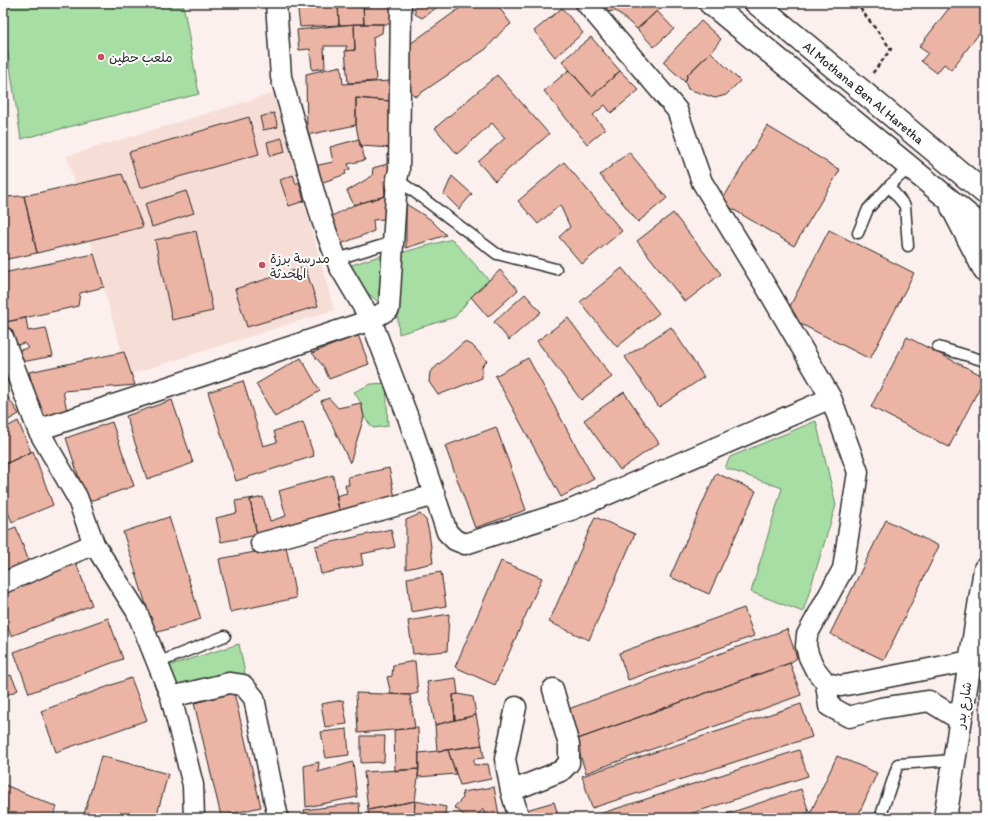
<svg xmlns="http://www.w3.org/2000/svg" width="988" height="821" viewBox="0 0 988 821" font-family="Itim,'Playpen Sans Arabic',sans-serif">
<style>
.built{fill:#f6ded7}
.green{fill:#a6dea3;stroke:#688467}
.building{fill:#ecb4a4;stroke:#2b2b2b}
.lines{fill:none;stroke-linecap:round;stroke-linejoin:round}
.service-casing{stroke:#2b2b2b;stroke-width:13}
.minor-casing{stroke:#2b2b2b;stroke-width:23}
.primary-casing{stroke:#2b2b2b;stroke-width:25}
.path{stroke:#2b2b2b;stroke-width:2.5;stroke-dasharray:4 3;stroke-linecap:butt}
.service{stroke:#fff;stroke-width:10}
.minor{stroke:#fff;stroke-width:20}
.primary{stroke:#fff;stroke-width:22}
.poi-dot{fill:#d1495b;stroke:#fff;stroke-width:1.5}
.labels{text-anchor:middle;stroke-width:4;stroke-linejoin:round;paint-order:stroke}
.poi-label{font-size:13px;fill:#2b2b2b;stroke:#fff;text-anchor:start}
.street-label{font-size:13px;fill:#2b2b2b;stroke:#fff}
</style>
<rect width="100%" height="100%" fill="#fbf0ed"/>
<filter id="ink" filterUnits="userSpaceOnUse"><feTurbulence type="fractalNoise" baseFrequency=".025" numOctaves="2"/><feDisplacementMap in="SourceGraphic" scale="8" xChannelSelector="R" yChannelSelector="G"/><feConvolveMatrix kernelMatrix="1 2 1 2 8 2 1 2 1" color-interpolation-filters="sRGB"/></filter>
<g filter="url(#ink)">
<path class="built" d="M 274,93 L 334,310 L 128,375 L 67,156 Z"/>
<path class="green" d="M 3,3 L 183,3 L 199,94 L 21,139 L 3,21 Z
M 452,239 L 489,280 L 471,297 L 455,317 L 399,334 L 393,255 Z
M 383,255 L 378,302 L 351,278 L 348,266 Z
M 386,383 L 388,426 L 373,428 L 364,417 L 361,403 L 354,392 L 371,384 Z
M 816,421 L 836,505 L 803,612 L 751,592 L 782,488 L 725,468 L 730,457 Z
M 239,644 L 246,678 L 177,699 L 168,666 Z"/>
<path class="building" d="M 297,3 L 338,3 L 339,25 L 300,27 Z
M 338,3 L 363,3 L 364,24 L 339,25 Z
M 363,3 L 397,3 L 397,24 L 364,24 Z
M 415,3 L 443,3 L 422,18 L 415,14 Z
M 467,3 L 496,3 L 511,24 L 502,31 L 486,49 L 415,97 L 408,86 L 410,44 Z
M 601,3 L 668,3 L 657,11 L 637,29 L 616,11 L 605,12 Z
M 953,3 L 985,3 L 985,26 L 951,70 L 944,64 L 937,73 L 921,61 L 928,53 L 919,47 Z
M 562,8 L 583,33 L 555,57 L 534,31 Z
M 657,11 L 674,29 L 654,47 L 637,29 Z
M 701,21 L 721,39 L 711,52 L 688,74 L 685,82 L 663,62 Z
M 354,24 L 383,24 L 382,33 L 373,37 L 376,81 L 348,83 L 345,51 L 355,50 Z
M 354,24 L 355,50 L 345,51 L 347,46 L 324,46 L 325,68 L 312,70 L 310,49 L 299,50 L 297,30 Z
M 591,37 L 620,71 L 592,96 L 562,61 Z
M 711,52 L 740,81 L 726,95 L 715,98 L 688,89 L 685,82 L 688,74 Z
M 341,66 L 343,84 L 390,81 L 390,101 L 356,98 L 356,125 L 307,135 L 306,74 Z
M 569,70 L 592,96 L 620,71 L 639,90 L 611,113 L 605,105 L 593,115 L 605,129 L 587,144 L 544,91 Z
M 497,75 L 549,134 L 495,181 L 478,162 L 505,138 L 492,123 L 457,154 L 435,128 Z
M 356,98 L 390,101 L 394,148 L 360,146 L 356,125 Z
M 274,113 L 278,127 L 263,130 L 260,117 Z
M 249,117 L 259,154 L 140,188 L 129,152 Z
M 767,126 L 840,170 L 794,246 L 721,202 Z
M 282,138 L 285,152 L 270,156 L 267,142 Z
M 359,139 L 365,160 L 348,164 L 350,169 L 345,171 L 346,174 L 315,185 L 309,167 L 333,162 L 330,147 Z
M 629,152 L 667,198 L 638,222 L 600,175 Z
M 387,154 L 398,155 L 395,182 L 384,181 L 385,196 L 354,205 L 347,191 L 372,176 L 373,168 L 387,164 Z
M 564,162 L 622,231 L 582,264 L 559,237 L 570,227 L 560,205 L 538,224 L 518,201 Z
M 122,174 L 143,227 L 37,253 L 24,196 Z
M 293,175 L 296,184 L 299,182 L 304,201 L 289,206 L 280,180 Z
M 452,176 L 472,194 L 459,209 L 444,194 Z
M 186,191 L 194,213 L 152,227 L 145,204 Z
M 24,196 L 37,253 L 3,260 L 3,197 Z
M 385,196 L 389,196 L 384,219 L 373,220 L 374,231 L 338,245 L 326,219 L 354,205 Z
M 406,204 L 430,219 L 446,235 L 406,248 Z
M 673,213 L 721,274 L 685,302 L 637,241 Z
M 829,230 L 914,273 L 870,359 L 785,316 Z
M 196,231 L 213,311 L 172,320 L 155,240 Z
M 94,254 L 104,287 L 80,293 L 78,306 L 6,322 L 3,315 L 3,273 Z
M 305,267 L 318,306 L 247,327 L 235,289 Z
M 622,268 L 659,313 L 617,347 L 580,302 Z
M 500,270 L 518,290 L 488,317 L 471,297 Z
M 525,294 L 541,312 L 509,340 L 494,322 Z
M 26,318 L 28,331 L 46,328 L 53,356 L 22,362 L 16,351 L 28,348 L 24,343 L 14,346 L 4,324 L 6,322 Z
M 568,318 L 612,377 L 581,400 L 537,341 Z
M 671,327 L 704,377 L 659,407 L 625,357 Z
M 358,335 L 369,364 L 329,379 L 324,367 L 312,353 Z
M 907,337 L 985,377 L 949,447 L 871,407 Z
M 464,342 L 472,345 L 487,361 L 482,366 L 482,378 L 438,395 L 429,382 L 430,372 Z
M 124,352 L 135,385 L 63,391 L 67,411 L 41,418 L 29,372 Z
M 301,358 L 320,391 L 275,417 L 256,384 Z
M 528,358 L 594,479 L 561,497 L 495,376 Z
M 243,381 L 263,446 L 277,442 L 274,431 L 303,422 L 314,456 L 236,481 L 208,392 Z
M 3,390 L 19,414 L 3,423 Z
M 624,392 L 659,443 L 620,470 L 584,420 Z
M 329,398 L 338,408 L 361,403 L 364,417 L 350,463 L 321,401 Z
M 172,400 L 193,463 L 147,479 L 126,416 Z
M 18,421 L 31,452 L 3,465 L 3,429 Z
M 112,422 L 134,486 L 87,502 L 66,438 Z
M 496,427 L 526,510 L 475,528 L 445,446 Z
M 33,451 L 53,505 L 12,522 L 3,500 L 3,465 Z
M 389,468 L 396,503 L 340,515 L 336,496 L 347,493 L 345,485 L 349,485 L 348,477 Z
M 716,473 L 756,491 L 709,594 L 670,577 Z
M 333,475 L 340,515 L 257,535 L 250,500 L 263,497 L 270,521 L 286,516 L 279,491 Z
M 254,498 L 250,500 L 257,535 L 221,542 L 216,518 L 237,513 L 235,501 Z
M 420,514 L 426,520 L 429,532 L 433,563 L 406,569 L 406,520 Z
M 169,517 L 201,619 L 155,633 L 123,532 Z
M 595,517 L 635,534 L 589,640 L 549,622 Z
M 886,520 L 939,546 L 884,660 L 830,634 Z
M 16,527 L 31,567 L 3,578 L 3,532 Z
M 391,529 L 395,547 L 361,554 L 363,565 L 321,574 L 315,546 Z
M 286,546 L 296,598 L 230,612 L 219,559 Z
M 501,561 L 542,578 L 495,685 L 455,667 Z
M 76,563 L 92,605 L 11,636 L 3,614 L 3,591 Z
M 441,572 L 446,606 L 411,612 L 407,578 Z
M 744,608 L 754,636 L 628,680 L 619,653 Z
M 449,614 L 447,651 L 413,654 L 408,621 Z
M 108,618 L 123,659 L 29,693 L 14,652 Z
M 787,629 L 797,658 L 790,663 L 575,740 L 563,711 Z
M 415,661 L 418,693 L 410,695 L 391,694 L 387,677 L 392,676 L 393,665 Z
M 790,663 L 801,695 L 586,773 L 575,740 Z
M 11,675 L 18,690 L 3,697 L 3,678 Z
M 131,678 L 147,720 L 56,752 L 41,711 Z
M 456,678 L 458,694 L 453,695 L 455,720 L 435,725 L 427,682 Z
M 234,693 L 261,807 L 221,816 L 194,703 Z
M 356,693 L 410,695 L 415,728 L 358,733 Z
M 458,694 L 473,697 L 476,715 L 455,720 L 453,695 Z
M 343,700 L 347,724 L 325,727 L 321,704 Z
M 801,704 L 812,737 L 592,808 L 582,776 Z
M 476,715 L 482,745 L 437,751 L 435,725 Z
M 415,728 L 418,728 L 419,769 L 395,771 L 394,730 Z
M 347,729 L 349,755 L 326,758 L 321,732 Z
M 361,736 L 385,736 L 384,762 L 361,763 Z
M 482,745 L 484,758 L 474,759 L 474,765 L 488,764 L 491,779 L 460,785 L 448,750 Z
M 448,750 L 456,774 L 418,777 L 419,753 Z
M 799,750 L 808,776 L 677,818 L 587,818 Z
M 101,756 L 168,774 L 156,818 L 83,818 Z
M 837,756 L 877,773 L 857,818 L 808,818 Z
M 319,762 L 318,772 L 353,762 L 357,797 L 306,807 L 304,766 Z
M 419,769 L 415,801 L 368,810 L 364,772 Z
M 3,784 L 57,807 L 52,818 L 3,818 Z
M 494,787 L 499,815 L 485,818 L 483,809 L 475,818 L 467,818 L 454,807 L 463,798 L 462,792 Z
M 801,789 L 809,812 L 793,818 L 715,818 Z
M 415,801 L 446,807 L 444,818 L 414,818 Z
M 415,801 L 414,818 L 369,818 L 368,810 Z
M 554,802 L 559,818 L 529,818 L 526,810 Z
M 359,803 L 360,818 L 305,818 L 304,810 Z"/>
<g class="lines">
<g class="service-casing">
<path id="service" d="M 397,179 L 497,254 L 556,269
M 889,186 L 910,167
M 858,233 L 868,209 L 889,186 L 905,206 L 908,246
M 337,259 L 393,242
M 938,347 L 985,361
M 157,663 L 225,636
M 880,818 L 898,764 L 954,760"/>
</g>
<g class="minor-casing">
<path id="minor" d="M 276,3 L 281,77 L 322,220 L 339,266 L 371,320 L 389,309 L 397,179 L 399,171 L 401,3
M 586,3 L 677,110 L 702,182 L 768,290 L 831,398
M 3,337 L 38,430 L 77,497 L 94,544 L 137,612 L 171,697 L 193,785 L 194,818
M 38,430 L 371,320 L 409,420 L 447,532 L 455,540 L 465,544 L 571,510 L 831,398 L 858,472 L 843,569 L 807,635 L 806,646 L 809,657 L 815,669 L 826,683 L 829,706 L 849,717 L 881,708 L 929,701 L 960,720
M 261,543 L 435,495
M 3,583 L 94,544
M 826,683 L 841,686 L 970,661
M 171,697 L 229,683 L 243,685 L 254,698 L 278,818
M 516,707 L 505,759 L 511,791 L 519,818
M 511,791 L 561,771 L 569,763 L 569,745 L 553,689"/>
</g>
<g class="primary-casing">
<g id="primary">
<path d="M 710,3 L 985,229"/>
<path id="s1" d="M 756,3 L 985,193"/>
<path d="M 952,207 L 985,271"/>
<path d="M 945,818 L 985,569"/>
</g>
</g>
<path class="path" d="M 856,3 L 891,49 L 872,74"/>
<use href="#service" class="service"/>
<use href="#minor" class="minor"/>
<use href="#primary" class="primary"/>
</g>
</g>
<g class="poi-dot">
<circle cx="101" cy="57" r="4"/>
<circle cx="262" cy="265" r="4"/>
</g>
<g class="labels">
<g class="poi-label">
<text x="109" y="62">ملعب حطين</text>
<text x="270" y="263">مدرسة برزة<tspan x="270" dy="15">المحدثة</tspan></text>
</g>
<g class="street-label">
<text dy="5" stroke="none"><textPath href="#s1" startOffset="140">Al Mothana Ben Al Haretha</textPath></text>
<text transform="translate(963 705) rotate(-81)" y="5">شارع بدر</text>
</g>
</g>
<rect width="988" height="821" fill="none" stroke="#fff" stroke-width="16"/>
<rect x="8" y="8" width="972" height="805" fill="none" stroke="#2b2b2b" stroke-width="1.5" filter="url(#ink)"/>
</svg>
